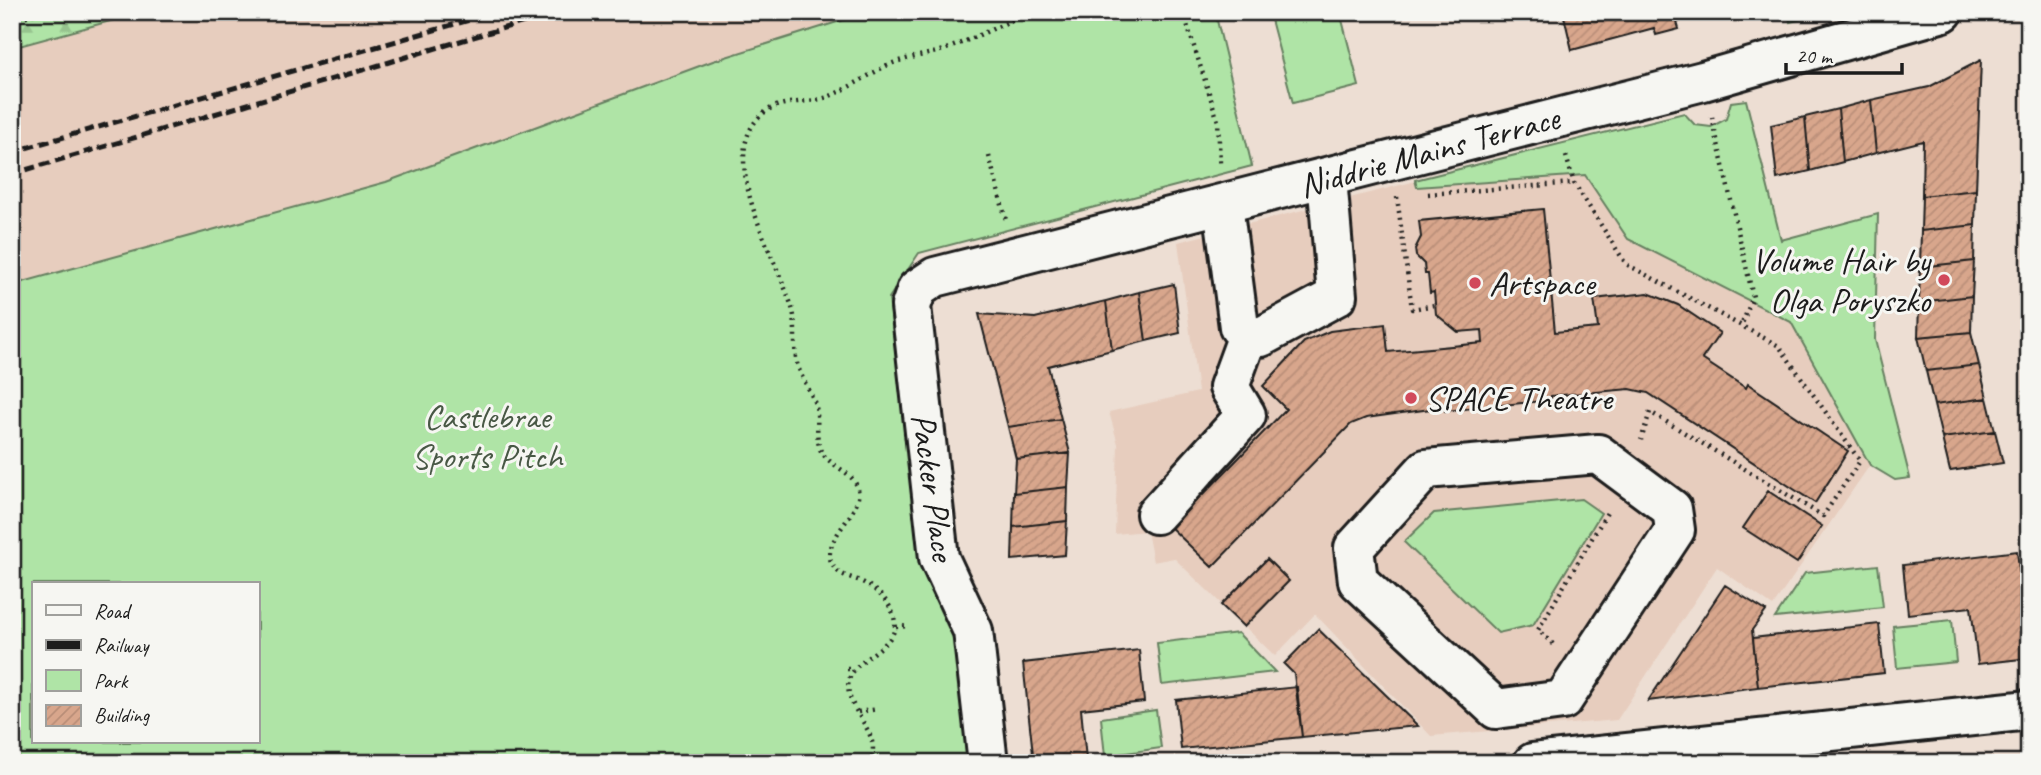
<svg xmlns="http://www.w3.org/2000/svg" width="2041" height="775" viewBox="0 0 2041 775" font-family="Caveat,sans-serif">
<style>
.built{fill:#e7cdbe}
.green{fill:#afe4a6;stroke:#668061;stroke-width:2;fill-rule:evenodd}
.forest{fill:url(#forest-firs);stroke:#668061;stroke-width:2}
.garden{fill:url(#garden-dots);stroke:#668061;stroke-width:2}
.building{fill:url(#building-hatch);stroke:#1c1c1c;stroke-width:2}
.lines{fill:none;stroke-linecap:round;stroke-linejoin:round}
.minor-casing{stroke:#1c1c1c;stroke-width:44}
.path{stroke:#1c1c1c;stroke-width:4.5;stroke-dasharray:2 5;stroke-linecap:butt}
.minor{stroke:#f6f6f2;stroke-width:38}
.rail{stroke:#1c1c1c;stroke-width:5;stroke-dasharray:10 5;stroke-linecap:butt}
.poi-dot{fill:#d1495b;stroke:#f6f6f2;stroke-width:2.5}
.labels{text-anchor:middle;stroke-width:6;stroke-linejoin:round;paint-order:stroke}
.street-label{font-size:35px;fill:#1c1c1c;stroke:#f6f6f2}
.poi-label{font-size:35px;fill:#1c1c1c;stroke:#f6f6f2;text-anchor:start}
.park-label{font-size:35px;fill:#485845;stroke:#f6f6f2}
</style>
<defs>
<pattern id="forest-firs" width="22" height="20" patternUnits="userSpaceOnUse" patternTransform="scale(1.75)"><rect width="22" height="20" fill="#afe4a6"/><path d="M5 1l3.5 6h-7zM16 11l3.5 6h-7z" fill="#96c38e"/></pattern>
<pattern id="garden-dots" width="8" height="8" patternUnits="userSpaceOnUse" patternTransform="scale(1.75)"><rect width="8" height="8" fill="#afe4a6"/><path d="M2 2h.1M6 6h.1" fill="none" stroke="#96c38e" stroke-width="1.8" stroke-linecap="round"/></pattern>
<pattern id="building-hatch" width="6" height="6" patternUnits="userSpaceOnUse" patternTransform="scale(1.75)"><rect width="6" height="6" fill="#d8a68c"/><path d="M-1 1l2-2M0 6l6-6M5 7l2-2" fill="none" stroke="#b98e78"/></pattern>
</defs>
<rect width="100%" height="100%" fill="#edded3"/>
<filter id="ink" filterUnits="userSpaceOnUse"><feTurbulence type="fractalNoise" baseFrequency=".0143" numOctaves="2"/><feDisplacementMap in="SourceGraphic" scale="14" xChannelSelector="R" yChannelSelector="G"/><feConvolveMatrix kernelMatrix="1 2 1 2 8 2 1 2 1" color-interpolation-filters="sRGB"/></filter>
<g filter="url(#ink)">
<path class="built" d="M 143,12 L 869,12 L 713,61 L 386,182 L 12,285 L 12,48 Z
M 1572,141 L 1628,239 L 1791,322 L 1870,465 L 1773,606 L 1717,567 L 1617,720 L 1431,736 L 1315,614 L 1275,656 L 1174,558 L 1153,562 L 1147,531 L 1115,534 L 1118,444 L 1109,412 L 1198,392 L 1178,242 Z"/>
<path class="green" d="M 869,12 L 1215,12 L 1252,166 L 919,253 L 889,298 L 923,572 C 932,595 948,614 955,638 L 967,763 L 12,763 L 12,285 L 386,182 L 713,61 ZM 33,584 L 257,584 L 257,742 L 33,742 Z
M 1269,12 L 1340,12 L 1359,86 L 1293,103 Z
M 1746,100 L 1781,240 L 1878,214 L 1875,340 L 1910,478 L 1895,480 L 1870,465 L 1791,322 L 1628,239 L 1585,175 L 1417,187 L 1415,180 L 1684,113 L 1695,125 L 1711,127 L 1726,119 L 1731,102 Z
M 1581,499 L 1601,513 L 1533,625 L 1498,633 L 1404,542 L 1434,513 Z
M 1878,565 L 1883,607 L 1775,618 L 1805,573 Z
M 1952,620 L 1956,662 L 1897,668 L 1893,626 Z
M 1238,633 L 1275,672 L 1162,685 L 1157,643 Z
M 1156,710 L 1161,748 L 1105,756 L 1101,718 Z"/>
<path class="forest" d="M 12,12 L 143,12 L 12,48 Z"/>
<path class="garden" d="M 1788,12 L 1830,12 L 1790,22 Z"/>
<path class="building" d="M 1563,12 L 1695,12 L 1697,17 L 1677,22 L 1679,29 L 1656,35 L 1654,28 L 1572,50 Z
M 1981,60 L 1976,190 L 1922,196 L 1923,141 L 1876,153 L 1871,100 L 1929,87 Z
M 1871,100 L 1876,153 L 1843,162 L 1838,109 Z
M 1838,109 L 1843,162 L 1810,171 L 1805,117 Z
M 1805,117 L 1810,171 L 1777,179 L 1771,125 Z
M 1976,190 L 1975,225 L 1921,231 L 1922,196 Z
M 1543,209 L 1555,332 L 1598,328 L 1594,299 L 1648,293 L 1678,305 L 1720,333 L 1702,359 L 1746,388 L 1748,384 L 1848,451 L 1815,503 L 1648,393 L 1630,389 L 1551,396 L 1551,400 L 1445,411 L 1445,407 L 1366,418 L 1351,424 L 1212,567 L 1167,524 L 1200,491 L 1203,495 L 1286,409 L 1263,386 L 1304,342 L 1330,331 L 1385,324 L 1388,352 L 1483,343 L 1482,330 L 1458,332 L 1436,314 L 1434,292 L 1430,293 L 1428,274 L 1425,274 L 1424,264 L 1416,256 L 1415,249 L 1421,237 L 1419,221 Z
M 1975,225 L 1974,261 L 1920,267 L 1921,231 Z
M 1974,261 L 1972,296 L 1919,302 L 1920,267 Z
M 1174,284 L 1180,333 L 1146,341 L 1139,292 Z
M 1139,292 L 1146,341 L 1112,350 L 1106,301 Z
M 1972,296 L 1971,332 L 1918,337 L 1919,302 Z
M 1106,301 L 1112,350 L 1048,366 L 1061,419 L 1008,427 L 979,314 L 1035,318 Z
M 1971,332 L 1979,365 L 1926,371 L 1918,337 Z
M 1979,365 L 1987,398 L 1934,405 L 1926,371 Z
M 1987,398 L 1995,431 L 1942,438 L 1934,405 Z
M 1061,419 L 1070,453 L 1016,459 L 1008,427 Z
M 1995,431 L 2003,463 L 1950,471 L 1942,438 Z
M 1070,453 L 1068,487 L 1014,493 L 1016,459 Z
M 1068,487 L 1067,521 L 1013,527 L 1014,493 Z
M 1768,491 L 1822,526 L 1797,563 L 1743,528 Z
M 1067,521 L 1065,555 L 1012,560 L 1013,527 Z
M 2017,551 L 2029,658 L 1978,664 L 1971,607 L 1908,614 L 1903,565 Z
M 1267,559 L 1289,581 L 1244,627 L 1221,605 Z
M 1725,585 L 1766,611 L 1752,630 L 1758,687 L 1648,701 Z
M 1879,624 L 1884,673 L 1758,687 L 1753,638 Z
M 1318,629 L 1418,726 L 1302,737 L 1294,674 L 1284,664 Z
M 1139,650 L 1144,702 L 1081,709 L 1086,759 L 1034,763 L 1023,663 Z
M 1297,687 L 1302,737 L 1181,749 L 1176,700 Z"/>
<g class="lines">
<g class="minor-casing">
<path id="minor" d="M 1223,205 L 1239,327 L 1248,335 L 1261,337 L 1337,296 L 1327,178
M 1598,454 L 1672,509 L 1675,530 L 1563,700 L 1496,709 L 1358,581 L 1354,548 L 1426,469 Z
M 1156,514 L 1246,415 L 1229,387 L 1248,335
M 988,763 L 973,631 L 939,558 L 911,306 L 917,289 L 935,277 L 1703,81 L 1943,12
M 1533,763 L 2029,710"/>
</g>
<path class="path" d="M 1183,12 L 1218,121 L 1220,163
M 12,20 L 41,12
M 1712,117 L 1753,297 L 1741,326
M 989,156 L 1006,220
M 1566,156 L 1574,183 L 1626,264 L 1779,346 L 1860,461 L 1823,516 L 1650,412 L 1641,440
M 1428,194 L 1574,183
M 1397,197 L 1412,309 L 1435,305
M 896,627 L 908,626
M 1553,644 L 1538,630 L 1608,511
M 847,669 L 854,669
M 858,712 L 878,709
M 869,763 C 886,733 842,710 849,680 C 855,658 895,647 895,625 C 895,607 880,592 866,584 C 853,576 838,578 831,562 C 822,537 867,510 857,486 C 850,470 827,465 820,449 C 815,435 819,420 816,407 C 811,391 801,378 797,363 C 793,345 797,328 793,311 C 780,262 707,150 768,110 C 786,99 811,104 830,96 C 849,88 867,76 886,66 C 905,57 926,56 946,49 C 976,38 1004,22 1034,12
M 2012,763 L 2029,761"/>
<use href="#minor" class="minor"/>
<path class="rail" d="M 12,152 L 497,12
M 12,174 L 558,12"/>
</g>
</g>
<g class="poi-dot">
<circle cx="1944" cy="280" r="7"/>
<circle cx="1475" cy="283" r="7"/>
<circle cx="1411" cy="398" r="7"/>
</g>
<g class="labels">
<g class="street-label">
<text transform="translate(1429 151) rotate(-15)" y="12">Niddrie Mains Terrace</text>
<text transform="translate(934 487) rotate(82)" y="12">Packer Place</text>
</g>
<g class="poi-label">
<text x="1930" y="272" text-anchor="end">Volume Hair by<tspan x="1930" dy="40">Olga Poryszko</tspan></text>
<text x="1489" y="295">Artspace</text>
<text x="1425" y="410">SPACE Theatre</text>
</g>
<g class="park-label">
<text x="487" y="428">Castlebrae<tspan x="487" dy="40">Sports Pitch</tspan></text>
</g>
</g>
<rect width="2041" height="775" fill="none" stroke="#f6f6f2" stroke-width="42"/>
<rect x="21" y="21" width="1999" height="733" fill="none" stroke="#1c1c1c" stroke-width="2.5" filter="url(#ink)"/>
<rect x="32" y="582" width="228" height="161" fill="#f6f6f2" stroke="#9f9f9c" stroke-width="2"/>
<rect x="46" y="605" width="35" height="10" fill="#f6f6f2" stroke="#9f9f9c" stroke-width="2"/>
<text x="94" y="618" font-size="21" fill="#1c1c1c">Road</text>
<rect x="46" y="640" width="35" height="10" fill="#1c1c1c" stroke="#9f9f9c" stroke-width="2"/>
<text x="94" y="652" font-size="21" fill="#1c1c1c">Railway</text>
<rect x="46" y="670" width="35" height="21" fill="#afe4a6" stroke="#9f9f9c" stroke-width="2"/>
<text x="94" y="688" font-size="21" fill="#1c1c1c">Park</text>
<rect x="46" y="705" width="35" height="21" fill="url(#building-hatch)" stroke="#9f9f9c" stroke-width="2"/>
<text x="94" y="722" font-size="21" fill="#1c1c1c">Building</text>
<path d="M1786 63v10h116v-10" fill="none" stroke="#1c1c1c" stroke-width="3.5"/>
<text x="1796" y="63" font-size="21" fill="#1c1c1c" stroke="#f6f6f2" stroke-width="5" paint-order="stroke">20 m</text>
</svg>
